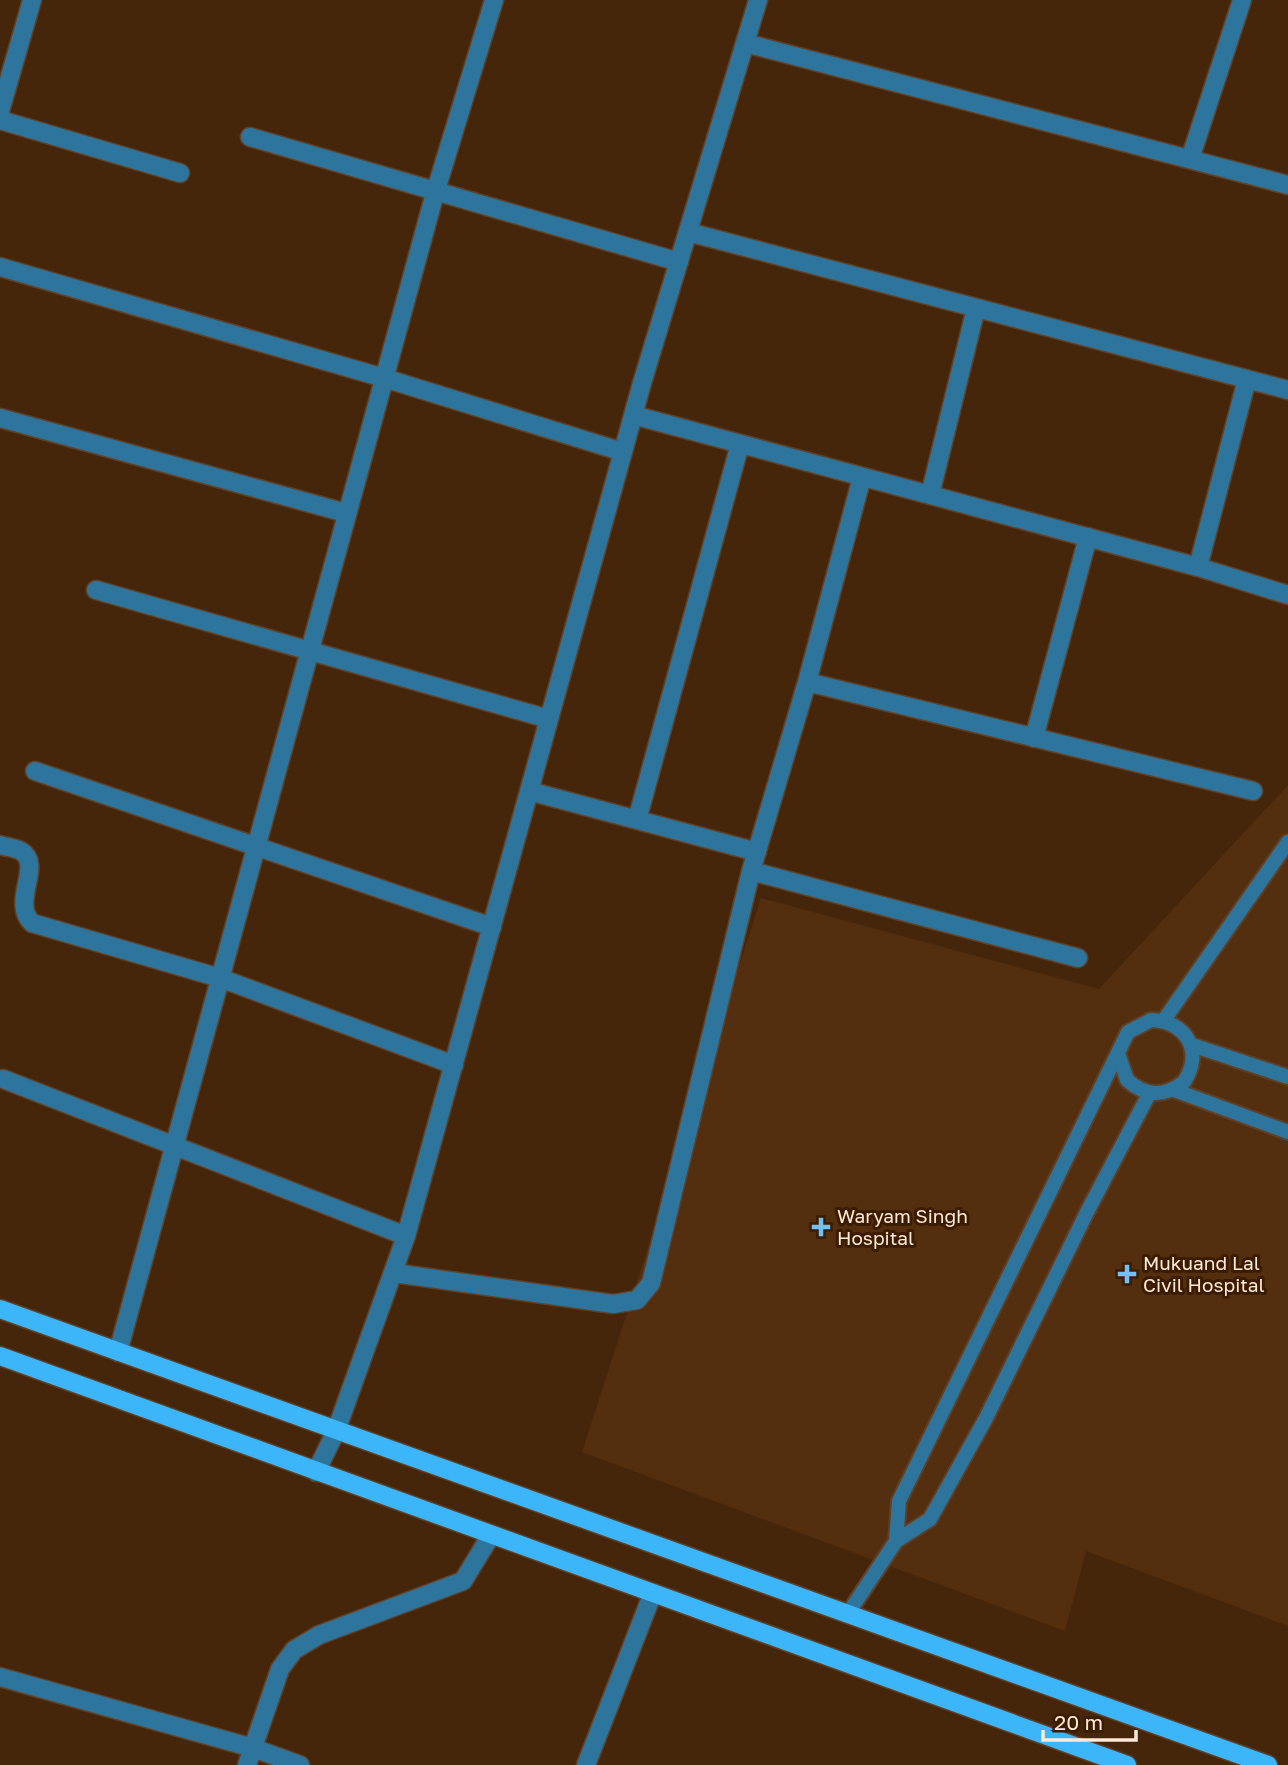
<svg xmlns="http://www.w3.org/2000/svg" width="1288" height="1765" viewBox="0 0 1288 1765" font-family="'Golos Text',sans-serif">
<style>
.built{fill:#532e0f}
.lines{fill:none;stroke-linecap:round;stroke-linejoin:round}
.lane-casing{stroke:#604127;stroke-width:18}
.street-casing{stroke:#604127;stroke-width:21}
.primary-casing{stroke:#604127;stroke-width:21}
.lane{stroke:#2e759d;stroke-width:14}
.street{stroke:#2e759d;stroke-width:18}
.primary{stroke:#3cb6f9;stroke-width:18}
.poi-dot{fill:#70c2f4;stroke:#3b1c00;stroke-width:2.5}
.labels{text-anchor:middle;stroke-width:6;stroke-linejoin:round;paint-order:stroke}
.poi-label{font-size:19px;fill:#ffe9da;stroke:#3b1c00;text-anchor:start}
</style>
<rect width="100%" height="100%" fill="#46260a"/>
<path class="built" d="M 1288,785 L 1288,1626 L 1086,1551 L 1065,1631 L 582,1452 L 761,898 L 1099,989 Z"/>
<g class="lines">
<g class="lane-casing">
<path id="lane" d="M 1164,1020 L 1288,842
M 1192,1045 L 1288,1077
M 1174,1090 L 1288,1132
M 896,1541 L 899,1501 L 1128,1032 L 1151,1020 C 1186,1021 1204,1051 1184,1082 C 1164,1097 1146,1097 1127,1080 L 1119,1056
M 847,1615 L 896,1541 L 930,1519 L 986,1418 L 1087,1212 L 1149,1094"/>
</g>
<g class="street-casing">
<path id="street" d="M 745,43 L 1288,185
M 0,111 L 32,0
M 0,120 L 180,173
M 250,137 L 679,262
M 1190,159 L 1242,0
M 688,232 L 1288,390
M 0,267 L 384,378 L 623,452
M 633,415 L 1198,567 L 1288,595
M 0,418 L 346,513
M 930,495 L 976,308
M 1198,567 L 1247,379
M 96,590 L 549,719
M 807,682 L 1253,791
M 1034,738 L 1088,537
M 35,771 L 492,927
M 529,791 L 757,852
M 637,820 L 740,444
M 0,845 C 6,847 16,848 21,851 C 44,865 10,902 32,923 L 220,978 L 454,1065
M 751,871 L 1078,958
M 3,1079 L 406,1236
M 394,1273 L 613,1304 L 637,1300 L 651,1283 L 751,871 L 807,682 L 862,477
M 118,1352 L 435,193 L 494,0
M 316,1472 L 336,1431 L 406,1236 L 642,383 L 758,0
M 0,1677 L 253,1748 L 300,1765
M 247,1765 L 280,1669 L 294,1650 L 319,1635 L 463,1581 L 491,1535
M 586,1765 L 652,1595"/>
</g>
<g class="primary-casing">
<path id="primary" d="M 0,1309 L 1268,1765
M 0,1356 L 1127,1765"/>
</g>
<use href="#lane" class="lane"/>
<use href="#street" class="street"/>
<use href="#primary" class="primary"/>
</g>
<g class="poi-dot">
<path d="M817.5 1216.5h7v7h7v7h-7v7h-7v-7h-7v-7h7z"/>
<path d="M1123.5 1263.5h7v7h7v7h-7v7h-7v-7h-7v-7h7z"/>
</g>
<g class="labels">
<g class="poi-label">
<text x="837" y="1223">Waryam Singh<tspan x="837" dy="22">Hospital</tspan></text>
<text x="1143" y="1270">Mukuand Lal<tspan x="1143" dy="22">Civil Hospital</tspan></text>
</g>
</g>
<path d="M1043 1730v10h93v-10" fill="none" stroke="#ffe9da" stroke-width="3.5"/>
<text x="1054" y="1730" font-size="21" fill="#ffe9da" stroke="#3b1c00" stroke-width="5" paint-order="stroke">20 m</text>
</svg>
